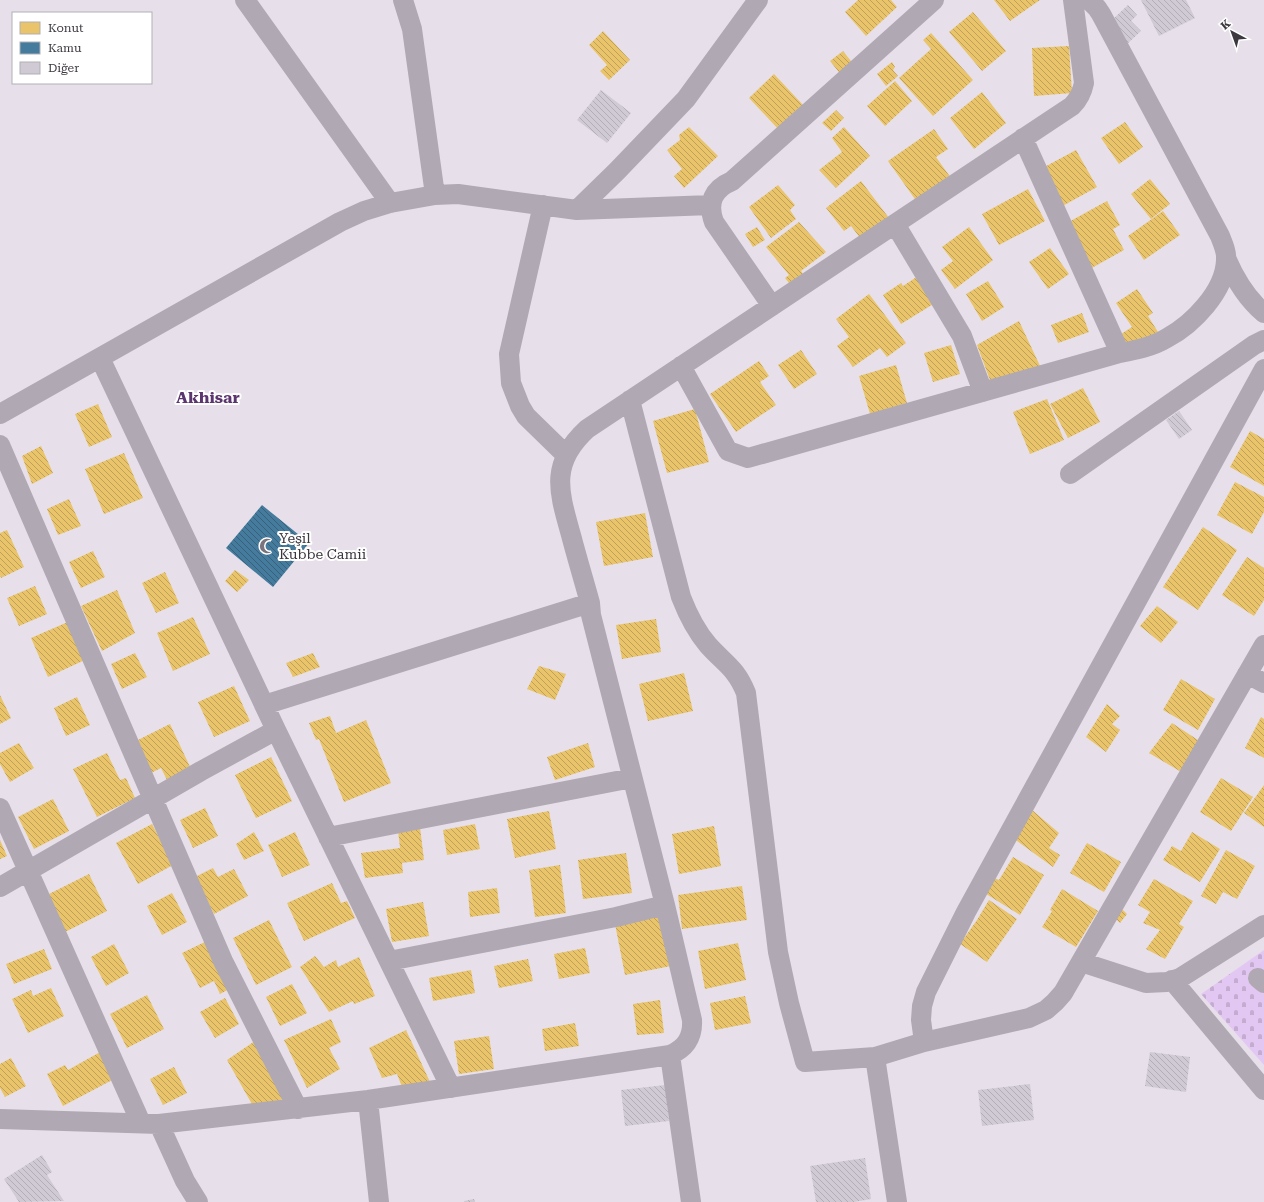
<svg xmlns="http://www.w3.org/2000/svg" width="1264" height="1202" viewBox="0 0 1264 1202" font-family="'Roboto Serif',serif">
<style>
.cemetery{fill:url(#cemetery-stones)}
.homes{fill:url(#homes-back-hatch)}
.public{fill:url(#public-back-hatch)}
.building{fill:url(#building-back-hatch)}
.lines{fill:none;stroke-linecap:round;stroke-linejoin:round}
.minor{stroke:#b0a9b4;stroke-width:20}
.labels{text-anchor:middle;stroke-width:4;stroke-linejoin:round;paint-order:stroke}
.poi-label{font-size:14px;fill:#3d3840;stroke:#fff;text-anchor:start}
.quarter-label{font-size:16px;font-weight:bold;fill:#5b356e;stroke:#fff}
</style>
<defs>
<pattern id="cemetery-stones" width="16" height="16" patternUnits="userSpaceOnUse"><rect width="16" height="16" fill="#e3c7f3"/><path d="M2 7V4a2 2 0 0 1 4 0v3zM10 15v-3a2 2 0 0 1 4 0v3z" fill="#c4acd1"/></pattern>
<pattern id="homes-back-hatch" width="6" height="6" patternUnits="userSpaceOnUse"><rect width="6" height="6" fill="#e9c46a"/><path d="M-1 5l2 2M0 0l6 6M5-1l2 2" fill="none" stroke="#bea059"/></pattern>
<pattern id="public-back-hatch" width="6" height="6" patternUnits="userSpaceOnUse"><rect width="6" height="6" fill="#457b9d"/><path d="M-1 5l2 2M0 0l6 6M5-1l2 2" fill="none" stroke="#38607a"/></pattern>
<pattern id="building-back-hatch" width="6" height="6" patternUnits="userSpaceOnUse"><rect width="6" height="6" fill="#cfcad3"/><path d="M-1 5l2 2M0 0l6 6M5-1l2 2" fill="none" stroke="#b3aeb6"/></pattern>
</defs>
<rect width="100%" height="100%" fill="#e7e0eb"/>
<path class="cemetery" d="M 1264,950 L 1264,1065 L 1201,994 Z"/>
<path class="homes" d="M 858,0 L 891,0 L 897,7 L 866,36 L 845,12 Z
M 994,0 L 1040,0 L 1010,21 Z
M 973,12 L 1006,51 L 982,71 L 949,32 Z
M 603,31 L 630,60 L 609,80 L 600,71 L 607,65 L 589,45 Z
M 931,33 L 973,80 L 933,116 L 899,78 L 931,49 L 923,40 Z
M 1069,46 L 1072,93 L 1034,96 L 1032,48 Z
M 843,51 L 855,66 L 842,76 L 830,61 Z
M 892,62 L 895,67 L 893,70 L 898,76 L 886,86 L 877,74 Z
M 774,74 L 804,106 L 779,130 L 749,98 Z
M 895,81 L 912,101 L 885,126 L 867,106 Z
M 982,92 L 1006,123 L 974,149 L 950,118 Z
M 836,110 L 844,118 L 831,131 L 822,123 Z
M 1125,122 L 1143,147 L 1119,164 L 1101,138 Z
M 689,127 L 718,156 L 684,188 L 674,176 L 682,169 L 667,150 L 680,140 L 679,135 Z
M 844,127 L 870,156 L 836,188 L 819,170 L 842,152 L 832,138 Z
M 934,129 L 948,149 L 936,157 L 951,178 L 917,202 L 888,161 Z
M 1076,150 L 1097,187 L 1059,208 L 1039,170 Z
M 1150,179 L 1170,204 L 1151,219 L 1131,194 Z
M 861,181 L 889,218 L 861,239 L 851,226 L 844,231 L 826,208 Z
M 778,185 L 795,205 L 790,210 L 796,219 L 771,238 L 749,207 Z
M 1028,189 L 1045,221 L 999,245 L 982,214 Z
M 1107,201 L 1120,225 L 1113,229 L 1124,250 L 1090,269 L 1065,224 Z
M 1163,211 L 1180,235 L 1144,260 L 1128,236 Z
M 799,222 L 826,252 L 801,271 L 807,279 L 792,287 L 785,278 L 789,275 L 766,247 Z
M 757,227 L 765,240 L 753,247 L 745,234 Z
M 969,227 L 993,260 L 955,289 L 941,270 L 953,261 L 942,247 Z
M 1050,248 L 1069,274 L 1048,289 L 1029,262 Z
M 918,276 L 935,303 L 901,324 L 883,295 L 901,283 L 903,286 Z
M 988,281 L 1004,307 L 982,321 L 966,294 Z
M 1137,289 L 1153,313 L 1148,316 L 1158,332 L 1128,352 L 1118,336 L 1132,327 L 1116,303 Z
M 869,294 L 906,343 L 887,357 L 880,348 L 853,367 L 837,346 L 849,337 L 836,319 Z
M 1082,313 L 1089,332 L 1058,343 L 1051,325 Z
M 1019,321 L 1041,368 L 990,380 L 977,345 Z
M 951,345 L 960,374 L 933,382 L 924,353 Z
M 801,350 L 817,374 L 794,389 L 778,365 Z
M 759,361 L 769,376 L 760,382 L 776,405 L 736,432 L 710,394 Z
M 896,365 L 907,403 L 870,414 L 859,376 Z
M 1083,388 L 1100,422 L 1068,438 L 1050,404 Z
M 1047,399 L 1064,440 L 1030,454 L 1013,412 Z
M 98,404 L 112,437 L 89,447 L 75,414 Z
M 695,409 L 709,462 L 667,473 L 653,421 Z
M 1250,431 L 1264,439 L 1264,486 L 1230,467 Z
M 41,446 L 53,473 L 32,484 L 22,456 Z
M 124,453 L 143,498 L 104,514 L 85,469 Z
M 1235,482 L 1264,497 L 1264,512 L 1252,534 L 1217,515 Z
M 69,499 L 81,526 L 58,535 L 47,509 Z
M 645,513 L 653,557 L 604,566 L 596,522 Z
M 1203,527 L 1237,550 L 1198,610 L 1163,587 Z
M 7,530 L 24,567 L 1,578 L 0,575 L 0,533 Z
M 93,551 L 105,577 L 81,588 L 69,562 Z
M 1247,557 L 1264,568 L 1264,600 L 1254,616 L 1222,595 Z
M 235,570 L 249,580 L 237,592 L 225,581 Z
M 165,572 L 179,603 L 156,613 L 142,583 Z
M 35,586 L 47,614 L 19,626 L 7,598 Z
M 117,590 L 135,633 L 102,651 L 81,606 Z
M 1157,606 L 1178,622 L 1161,643 L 1140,626 Z
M 193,617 L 210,654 L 173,671 L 157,633 Z
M 656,619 L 661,652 L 622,659 L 616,625 Z
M 70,621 L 87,659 L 48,677 L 31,638 Z
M 135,653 L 147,677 L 122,689 L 111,664 Z
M 313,653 L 320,667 L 293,677 L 286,663 Z
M 539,666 L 566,674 L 555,700 L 527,689 Z
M 684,673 L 693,711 L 648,721 L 639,684 Z
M 1181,679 L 1215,699 L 1198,730 L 1163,710 Z
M 234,686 L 250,721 L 214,737 L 198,702 Z
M 0,695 L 11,718 L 0,724 Z
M 77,697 L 90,725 L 66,736 L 54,708 Z
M 1107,704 L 1120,716 L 1112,724 L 1120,730 L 1106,752 L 1086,737 Z
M 330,716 L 336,733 L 366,720 L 391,783 L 344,802 L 319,739 L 316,740 L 309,723 Z
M 1261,717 L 1264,719 L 1264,758 L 1245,748 Z
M 1172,723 L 1201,742 L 1183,773 L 1149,753 Z
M 170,724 L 191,769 L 167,780 L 161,768 L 151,773 L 136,741 Z
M 19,743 L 34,768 L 10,782 L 0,764 L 0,753 Z
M 588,743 L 595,767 L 555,780 L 547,757 Z
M 107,753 L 120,780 L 126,778 L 135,798 L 97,817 L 73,769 Z
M 271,757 L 292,801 L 256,818 L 235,775 Z
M 1221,778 L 1253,797 L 1231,831 L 1200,812 Z
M 1264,785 L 1264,827 L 1244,813 Z
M 53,799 L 69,831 L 34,849 L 18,817 Z
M 205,808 L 218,836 L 193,848 L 180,820 Z
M 1031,809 L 1059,833 L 1049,848 L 1060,855 L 1053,867 L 1013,838 Z
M 549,811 L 556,849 L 515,858 L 507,819 Z
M 152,824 L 173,865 L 138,884 L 116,843 Z
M 475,824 L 480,849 L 447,855 L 443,830 Z
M 714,826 L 721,866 L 679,874 L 672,834 Z
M 420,827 L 424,860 L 402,863 L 403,873 L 365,878 L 361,853 L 400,848 L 398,830 Z
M 254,832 L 264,851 L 244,860 L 236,844 Z
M 295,832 L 310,865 L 282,877 L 268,845 Z
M 1192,832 L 1220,849 L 1200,882 L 1163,860 L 1172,846 L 1181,851 Z
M 0,840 L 7,856 L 0,859 Z
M 1087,843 L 1121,862 L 1104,892 L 1070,873 Z
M 1226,850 L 1255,866 L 1237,899 L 1223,892 L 1216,904 L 1201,896 Z
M 626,853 L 632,893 L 583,899 L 578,860 Z
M 1013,857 L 1044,875 L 1020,915 L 983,892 L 992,877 L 999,880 Z
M 560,865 L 566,913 L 535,917 L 529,870 Z
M 213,868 L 218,877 L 234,869 L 248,896 L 214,914 L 195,877 Z
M 89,874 L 107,911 L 65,932 L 47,895 Z
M 1154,879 L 1193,901 L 1179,924 L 1184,927 L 1165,959 L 1146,949 L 1160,930 L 1143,923 L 1150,912 L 1138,905 Z
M 332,883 L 341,903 L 347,901 L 355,918 L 304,941 L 287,903 Z
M 742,886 L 747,920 L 682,929 L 678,895 Z
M 497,888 L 500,913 L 470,917 L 468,892 Z
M 1062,889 L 1098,911 L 1076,947 L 1042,927 L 1052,911 L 1050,910 Z
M 172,893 L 187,922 L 162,935 L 147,906 Z
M 989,900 L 1017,919 L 987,962 L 960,944 L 977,920 Z
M 423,902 L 429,936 L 392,942 L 386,909 Z
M 1122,909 L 1127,914 L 1120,923 L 1114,917 Z
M 661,915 L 671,966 L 625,975 L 615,924 Z
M 269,920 L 292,967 L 256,985 L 233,938 Z
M 209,940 L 233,987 L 220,994 L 214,981 L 200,988 L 182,953 Z
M 738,943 L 746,980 L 705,989 L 698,951 Z
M 114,944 L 129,973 L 106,986 L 91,957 Z
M 585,948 L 590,973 L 559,979 L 554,954 Z
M 44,949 L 52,969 L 14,984 L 6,964 Z
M 315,956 L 324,967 L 336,960 L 338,967 L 359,957 L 375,996 L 354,1004 L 353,1001 L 329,1012 L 300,967 Z
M 528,959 L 533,981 L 499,988 L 494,966 Z
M 471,970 L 475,993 L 433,1001 L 429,978 Z
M 292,984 L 307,1013 L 280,1026 L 266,997 Z
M 51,988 L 64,1016 L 28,1033 L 12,999 L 31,990 L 33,996 Z
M 147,995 L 164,1029 L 127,1048 L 110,1014 Z
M 745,996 L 751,1023 L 715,1030 L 710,1003 Z
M 225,998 L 239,1024 L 215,1038 L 200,1012 Z
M 660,1000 L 664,1033 L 637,1035 L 633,1004 Z
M 331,1019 L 341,1042 L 329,1048 L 340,1069 L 307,1088 L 284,1040 Z
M 575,1023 L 579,1046 L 545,1051 L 542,1029 Z
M 406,1030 L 430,1082 L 402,1087 L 397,1074 L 382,1078 L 369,1048 Z
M 489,1036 L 494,1069 L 459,1074 L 454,1041 Z
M 258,1039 L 287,1097 L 279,1101 L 253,1106 L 227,1060 Z
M 102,1051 L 116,1078 L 63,1106 L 47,1074 L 65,1065 L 68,1070 Z
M 11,1058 L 26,1086 L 5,1097 L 0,1088 L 0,1064 Z
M 174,1067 L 187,1093 L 163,1105 L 150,1079 Z"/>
<path class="public" d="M 262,505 L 309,543 L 273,587 L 226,548 Z"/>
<path class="building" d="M 1141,0 L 1186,0 L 1195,18 L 1159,36 Z
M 1128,5 L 1137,15 L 1131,21 L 1141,31 L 1125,46 L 1111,21 Z
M 601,90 L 631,113 L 607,143 L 577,120 Z
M 1179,411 L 1192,430 L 1179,439 L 1166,420 Z
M 1150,1052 L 1190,1057 L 1186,1092 L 1145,1086 Z
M 1030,1084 L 1034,1120 L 982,1126 L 978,1090 Z
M 665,1085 L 669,1121 L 625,1126 L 621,1090 Z
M 42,1155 L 52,1172 L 47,1175 L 64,1201 L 19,1202 L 4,1179 Z
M 865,1158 L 871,1199 L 854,1202 L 816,1202 L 810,1166 Z
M 474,1199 L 475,1202 L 464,1202 L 464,1201 Z"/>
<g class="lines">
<path class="minor" d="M 245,0 L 390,203
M 403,0 L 412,29 L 435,195
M 1023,138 L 1120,353
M 543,205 L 509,354 L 511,383 L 520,406 L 526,416 L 566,455
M 577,210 L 617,171 L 686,99 L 758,0
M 895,224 L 962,336 L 983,392
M 1226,258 C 1235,279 1246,298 1264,313
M 772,306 L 714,222 C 707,203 713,189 732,181 L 934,0
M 100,358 L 276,730 L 451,1088
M 681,366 L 728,451 L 748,458 L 1120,353 C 1136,350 1152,347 1167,338 C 1193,324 1225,291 1226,260 C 1227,252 1223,244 1220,236 L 1101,14 L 1097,8 L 1089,0
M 630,400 L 681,597 C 688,615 696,631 708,645 C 725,664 736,668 746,693 L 778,952 L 789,1003 L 805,1062 L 875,1057 L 924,1042 L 1029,1018 L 1046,1010 L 1055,1002 L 1063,993 L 1264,645
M 0,414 L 340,222 L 364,211 L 390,203 L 435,195 L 458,194 L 577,210 L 711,205
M 0,445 L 223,961 L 298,1109
M 1070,474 L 1254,345 L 1264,340
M 1247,674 L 1264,683
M 264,705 L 590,603
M 0,808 L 141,1123
M 328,837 L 632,778
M 0,887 L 201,771 L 276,730
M 389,961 L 616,917 L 665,905
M 1081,962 L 1146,983 L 1167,982 L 1180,978 L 1264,925
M 1258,978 L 1264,983
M 1172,980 L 1264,1090
M 924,1042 L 921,1020 L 922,1006 L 926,992 L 966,912 L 1264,369
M 670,1055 L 691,1202
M 875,1057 L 897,1202
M 368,1100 L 379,1202
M 0,1119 L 159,1124 L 368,1100 L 670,1055 C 686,1048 693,1037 692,1020 L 665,905 L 591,615 L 590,603 C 584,581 577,558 571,535 C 559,492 549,464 587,429 L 1072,106 C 1079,99 1082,93 1084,83 L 1073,0
M 159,1124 L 185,1181 L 198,1202"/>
</g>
<defs>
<g id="mosque-bare" transform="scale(1.2)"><path d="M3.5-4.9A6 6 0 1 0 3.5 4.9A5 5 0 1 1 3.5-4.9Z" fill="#78737c" stroke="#fff" stroke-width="2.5" paint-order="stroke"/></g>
</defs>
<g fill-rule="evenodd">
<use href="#mosque-bare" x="267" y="546"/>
</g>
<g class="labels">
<g class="poi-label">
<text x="279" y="543">Yeşil<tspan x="279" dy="16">Kubbe Camii</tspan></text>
</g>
<g class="quarter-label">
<text x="208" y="403">Akhisar</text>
</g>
</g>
<rect x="12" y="12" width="140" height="72" fill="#ffffff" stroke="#b1afb3"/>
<rect x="20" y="22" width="20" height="12" fill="#e9c46a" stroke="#b1afb3"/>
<text x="48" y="32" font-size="12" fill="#3d3840">Konut</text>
<rect x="20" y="42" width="20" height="12" fill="#457b9d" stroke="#b1afb3"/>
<text x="48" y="52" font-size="12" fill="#3d3840">Kamu</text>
<rect x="20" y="62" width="20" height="12" fill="#cfcad3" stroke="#b1afb3"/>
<text x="48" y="72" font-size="12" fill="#3d3840">Diğer</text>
<g transform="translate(1232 32) rotate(319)" stroke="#ffffff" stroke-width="3" paint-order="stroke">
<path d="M0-3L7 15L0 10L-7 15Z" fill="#3d3840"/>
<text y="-6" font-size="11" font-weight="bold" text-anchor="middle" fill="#3d3840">K</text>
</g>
</svg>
